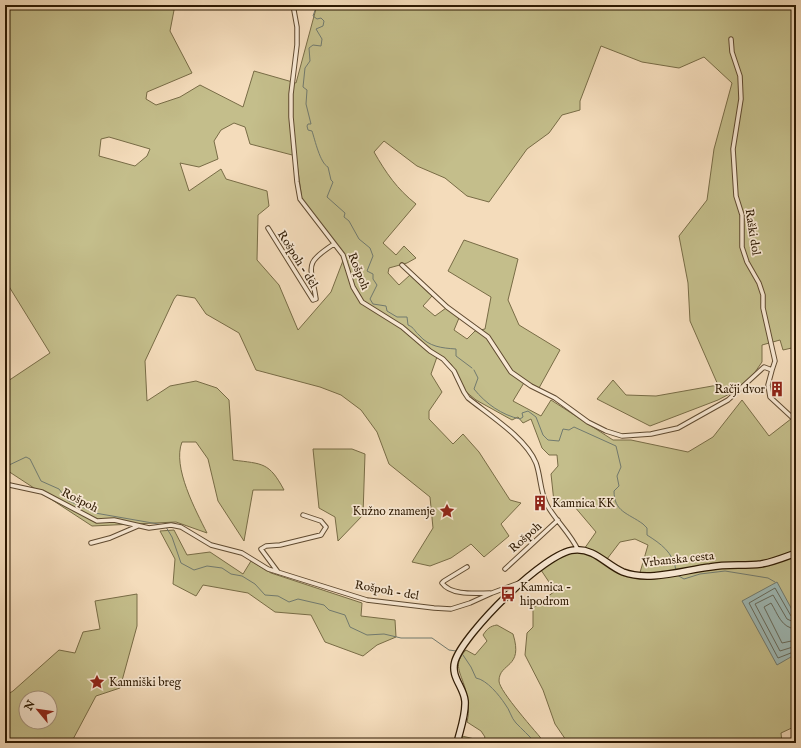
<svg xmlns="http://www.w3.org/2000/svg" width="801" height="748" viewBox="0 0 801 748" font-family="'IM FELL English',serif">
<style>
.green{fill:#c4be8b;stroke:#786c46;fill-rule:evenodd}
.water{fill:#9ebab7;stroke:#717a6f}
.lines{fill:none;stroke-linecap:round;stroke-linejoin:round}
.shore{stroke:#666a5c;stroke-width:1}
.stream{stroke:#717a6f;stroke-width:1}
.street-casing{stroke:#5f4a30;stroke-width:5.5}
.secondary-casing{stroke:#2d1902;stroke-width:8}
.street{stroke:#f8e8d3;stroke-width:3.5}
.secondary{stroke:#f8e8d3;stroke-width:5.5}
.labels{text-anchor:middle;stroke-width:3.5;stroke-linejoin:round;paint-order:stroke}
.street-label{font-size:12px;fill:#2d1902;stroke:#f8e8d3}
.poi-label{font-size:12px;fill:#2d1902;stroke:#f8e8d3;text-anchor:start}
</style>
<rect width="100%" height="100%" fill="#f4dcbb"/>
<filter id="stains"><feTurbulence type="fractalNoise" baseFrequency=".005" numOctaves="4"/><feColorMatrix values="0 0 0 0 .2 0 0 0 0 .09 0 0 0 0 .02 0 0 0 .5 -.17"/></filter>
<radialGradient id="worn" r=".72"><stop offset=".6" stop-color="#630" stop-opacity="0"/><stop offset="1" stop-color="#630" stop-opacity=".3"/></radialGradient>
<path class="green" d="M 5,5 L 175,5 L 170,31 L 192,73 L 147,92 L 146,99 L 156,105 L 180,97 L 200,85 L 243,107 L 254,71 L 296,83 L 317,5 L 796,5 L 796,347 L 783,350 L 780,340 L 762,345 L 762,362 L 753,375 L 735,391 L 718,400 L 650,426 L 597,399 L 613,380 L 626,395 L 656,396 L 718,385 L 690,321 L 688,283 L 679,236 L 707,200 L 714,149 L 732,83 L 704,57 L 679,68 L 642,62 L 601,46 L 580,101 L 580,110 L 562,115 L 549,133 L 527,149 L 489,202 L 467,196 L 445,178 L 417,166 L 384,141 L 374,152 C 386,173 397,189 416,204 L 383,243 L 396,255 L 404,246 L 416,258 L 407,263 L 389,268 L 388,273 L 399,285 L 410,275 L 432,296 L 423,306 L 435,316 L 446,308 L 459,318 L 454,330 L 467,339 L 475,331 L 485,329 L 491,297 L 448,271 L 464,240 L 518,259 L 508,300 L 519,325 L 560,350 L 539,388 L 525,381 L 513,401 L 541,416 L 551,400 L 613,440 L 631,440 L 688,452 L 713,437 L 742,400 L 769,436 L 796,415 L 796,726 L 781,733 L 782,743 L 568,743 L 555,724 L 543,690 L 525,655 L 527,633 L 533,627 L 533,608 L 555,591 L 541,570 C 555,556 563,554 582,552 L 596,532 L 574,506 L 554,502 L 551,474 L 558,466 L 557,455 L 549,455 L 542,448 L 531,419 L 523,423 L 518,417 L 512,420 L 476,400 L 465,391 L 451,364 L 438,354 L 431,374 L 442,392 L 429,411 L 429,419 L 453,444 L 463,434 L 479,452 L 510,500 L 521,503 L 501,524 L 509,536 L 484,557 L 471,544 L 451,558 L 430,566 L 412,562 L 433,528 L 430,497 L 389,464 L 377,432 L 361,410 L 341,395 L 320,387 L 256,370 L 239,333 L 206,314 L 195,298 L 177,295 L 174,299 L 145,361 L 147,401 L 170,386 L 196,381 L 217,388 L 229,400 L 233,460 C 263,464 269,462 284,490 L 253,490 L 244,541 L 218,501 L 208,459 L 196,442 L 182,442 C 172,467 196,511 207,533 L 176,522 L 92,526 L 8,471 L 5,473 L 5,383 L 50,353 L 5,280 ZM 234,123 L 245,127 L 250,144 L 296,156 L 302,200 L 344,258 L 331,292 L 298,330 L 279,285 L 257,260 L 258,215 L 269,206 L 267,191 L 226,179 L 221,169 L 189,191 L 180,163 L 199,167 L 218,159 L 214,141 L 221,130 ZM 109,137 L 150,149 L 147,156 L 135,166 L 99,156 L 101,139 ZM 635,539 L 648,545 L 639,576 L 604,563 L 620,542 Z
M 313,449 L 352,449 L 365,454 L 363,515 L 338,541 L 335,517 L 319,508 Z
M 174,530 L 187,555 L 210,552 L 243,574 L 251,561 L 271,573 L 362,603 L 361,616 L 395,620 L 396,637 L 377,645 L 363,656 L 325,642 L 311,615 L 275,612 L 248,593 L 203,585 L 196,596 L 173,584 L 175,559 L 160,531 Z
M 137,594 L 137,626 L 120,688 L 96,696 L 71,743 L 5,743 L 5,696 L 13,691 L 59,650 L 75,653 L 83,632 L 100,629 L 95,601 ZM 26,698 L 50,698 L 50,722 L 26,722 Z
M 497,625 L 513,634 C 524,669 499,662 499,681 C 499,691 537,733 545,743 L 462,743 L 462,736 L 483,741 L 485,737 L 481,731 L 467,722 C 470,710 468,700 465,688 C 461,673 452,664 466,650 L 475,655 L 487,641 L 483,635 C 487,629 490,626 497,625 Z"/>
<path class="water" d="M 777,582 L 796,617 L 796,654 L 777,665 L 742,601 Z"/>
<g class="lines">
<path class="shore" d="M 796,618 L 791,616 L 775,588 L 749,603 L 778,658 L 796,651
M 796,623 L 787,619 L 773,595 L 755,604 L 780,651 L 796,646
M 796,629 C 781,628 778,614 771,603 L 764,607 L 782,643 L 796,640"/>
<path class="stream" d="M 317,5 L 313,16 L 317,19 L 321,18 L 324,21 L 323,26 L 316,29 L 322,39 L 321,46 L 313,45 L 309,48 L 310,61 L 305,68 L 303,87 L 307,90 L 306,104 L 311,124 L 308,124 L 307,126 L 308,130 L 312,131 C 315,140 320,163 328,167 L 331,180 L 333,182 L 327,197 L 345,213 L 344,217 L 349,221 L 359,239 L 370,248 L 373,256 L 367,271 L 373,274 L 373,279 L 377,285 L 370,299 L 373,304 L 386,306 L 387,311 L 397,317 L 407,317 L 408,325 C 415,328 414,331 419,335 C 429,347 442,348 456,349 L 456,356 L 472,368
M 324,5 L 326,5
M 474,370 L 478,378 L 474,389 C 486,404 502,415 520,419 L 523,417 L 522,413 L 528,411 L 536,417 L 543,435 L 548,440 L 559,441 L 563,429 L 569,430 L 574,427 L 616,446 L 621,467 L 617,476 L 619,486 L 614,491 C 614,512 628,513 643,524 L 647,528 L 647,535 C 661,544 673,552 676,570
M 5,467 L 26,457 L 30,459 L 41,481 L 59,489 L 67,500 L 95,513 L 164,525
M 166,527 L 172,537 L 181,563 L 194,570 L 207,566 L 222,568 L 231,574 L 242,576 L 255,584 L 265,595 L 278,596 L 289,602 L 298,599 L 324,605 L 329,610 L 345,615 L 350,627 L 367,635 L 384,634 L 401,638 L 432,638 L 449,650 L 456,651
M 677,575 L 684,579 L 700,574 L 725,571 L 768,578 L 775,582
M 463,655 L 471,667 L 476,678 C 487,680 499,695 505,704 C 510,710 511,718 516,723 C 522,729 529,736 536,743"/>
<g class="street-casing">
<path id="street" d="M 293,5 L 297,27 L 297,45 L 291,94 L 291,117 L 297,182 L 300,199 L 343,255 L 353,287 L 362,302 L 402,327 L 430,351 L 443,359 L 454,371 L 464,392 L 468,398 C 489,415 526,438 536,463 C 541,477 540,492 547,505 C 556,521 570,533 578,550
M 731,39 L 732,52 L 740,76 L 741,99 L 733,149 L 736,196 L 742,215 L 742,247 L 747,262 L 759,283 L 763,295 L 763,308 L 775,361 L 772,370
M 268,228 L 313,300 L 316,299 C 311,265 303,264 334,244
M 402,265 L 447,307 L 488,337 L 511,372 L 531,386 L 555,398 L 588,422 L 606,431 L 622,436 L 651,434 L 678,428 L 728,400 L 764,367 L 772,370 L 768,385 L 770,397 L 796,421
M 5,484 L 42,492 L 97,521 L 114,520 L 149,528 L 171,525 L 181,527 L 211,545 L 242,553 L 268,569 L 367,600 L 434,608 L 451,609 L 470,603 L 492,593 L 519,583
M 91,543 L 110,538 L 138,526
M 467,567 L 444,581 L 442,583 C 451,596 477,593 490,593
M 505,569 L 558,520
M 278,572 L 261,549 L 266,546 L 280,545 L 321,535 L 326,527 L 321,521 L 303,515
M 424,743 L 425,741"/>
</g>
<g class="secondary-casing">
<path id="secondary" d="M 457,743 C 460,730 466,715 465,701 C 464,687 450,677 455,661 C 464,633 545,552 574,550 C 595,548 606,565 623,572 C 649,582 684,570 710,567 C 727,564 744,566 761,564 C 773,562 785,557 796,553"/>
</g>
<use href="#street" class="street"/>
<use href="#secondary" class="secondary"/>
</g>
<defs>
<g id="building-bare" transform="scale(1.2)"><path d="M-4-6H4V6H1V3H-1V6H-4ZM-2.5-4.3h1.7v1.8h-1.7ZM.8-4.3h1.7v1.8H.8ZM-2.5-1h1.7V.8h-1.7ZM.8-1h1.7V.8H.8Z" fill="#8f2418" stroke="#f8e8d3" stroke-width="2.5" paint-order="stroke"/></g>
<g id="sight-bare" transform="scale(1.2)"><path d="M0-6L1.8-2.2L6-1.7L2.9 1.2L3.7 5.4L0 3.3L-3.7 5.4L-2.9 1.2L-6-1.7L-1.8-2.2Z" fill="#8f2418" stroke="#f8e8d3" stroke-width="2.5" paint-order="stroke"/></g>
<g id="bus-bare" transform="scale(1.2)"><path d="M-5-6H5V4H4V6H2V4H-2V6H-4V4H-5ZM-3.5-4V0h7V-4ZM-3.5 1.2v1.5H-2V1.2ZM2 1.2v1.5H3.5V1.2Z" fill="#8f2418" stroke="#f8e8d3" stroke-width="2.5" paint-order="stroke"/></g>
</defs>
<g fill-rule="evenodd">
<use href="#building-bare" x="777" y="389"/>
<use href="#building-bare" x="540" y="503"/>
<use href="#sight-bare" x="447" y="511"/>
<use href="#bus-bare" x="508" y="594"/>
<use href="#sight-bare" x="97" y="682"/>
</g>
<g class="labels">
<g class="street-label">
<text transform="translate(753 232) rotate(81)" y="4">Raški dol</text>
<text transform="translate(298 259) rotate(58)" y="4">Rošpoh - del</text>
<text transform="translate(359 271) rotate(68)" y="4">Rošpoh</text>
<text transform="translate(80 500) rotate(27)" y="4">Rošpoh</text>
<text transform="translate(525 537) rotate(-42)" y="4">Rošpoh</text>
<text transform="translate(678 559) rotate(-6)" y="4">Vrbanska cesta</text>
<text transform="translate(387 590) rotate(10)" y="4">Rošpoh - del</text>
</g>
<g class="poi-label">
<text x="765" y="393" text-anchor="end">Račji dvor</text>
<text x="552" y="507">Kamnica KK</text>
<text x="435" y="515" text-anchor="end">Kužno znamenje</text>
<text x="520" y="591">Kamnica -<tspan x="520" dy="14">hipodrom</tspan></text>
<text x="109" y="686">Kamniški breg</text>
</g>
</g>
<rect width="801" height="748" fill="none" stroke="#f4dcbb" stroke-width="20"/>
<rect x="6" y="6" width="789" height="736" fill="none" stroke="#2d1902" stroke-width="2"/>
<rect x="10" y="10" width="781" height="728" fill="none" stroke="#2d1902"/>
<g transform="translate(38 710) rotate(299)"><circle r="19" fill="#f8e8d3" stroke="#a7957f"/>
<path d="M0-3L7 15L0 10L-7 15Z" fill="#8f2418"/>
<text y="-6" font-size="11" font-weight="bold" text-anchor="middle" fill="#2d1902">N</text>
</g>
<rect width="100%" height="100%" filter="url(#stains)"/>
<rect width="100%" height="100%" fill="url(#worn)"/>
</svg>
